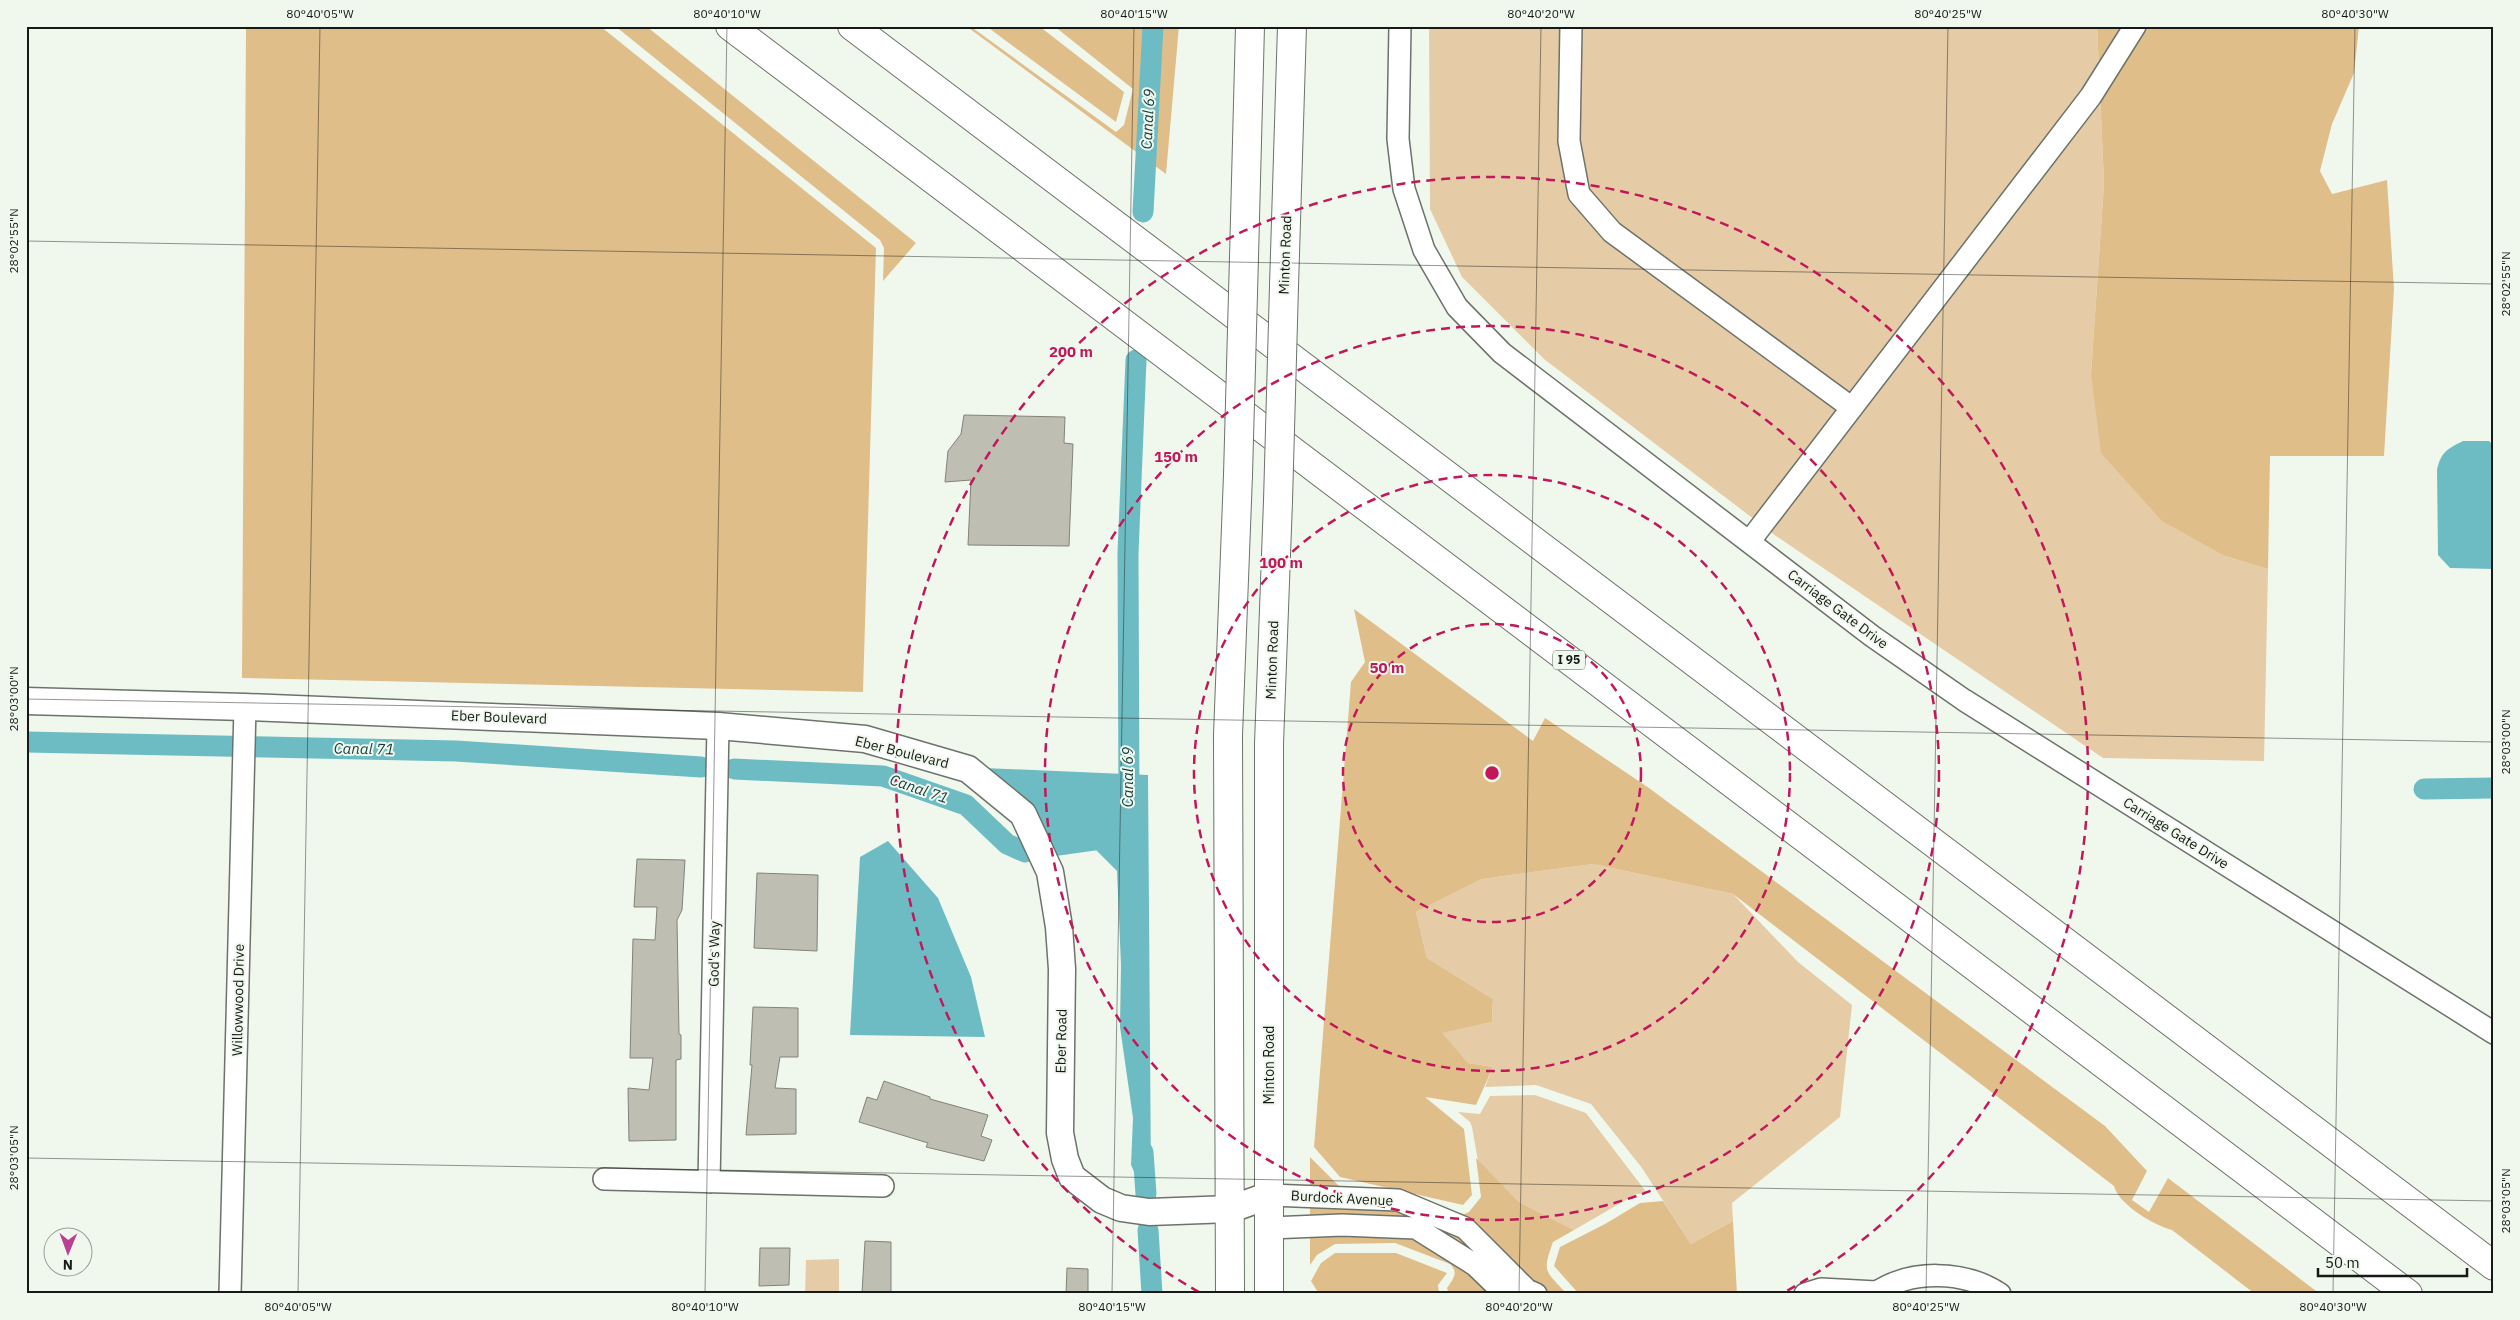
<svg xmlns="http://www.w3.org/2000/svg" width="2520" height="1320" viewBox="0 0 2520 1320" font-family="'IBM Plex Sans',sans-serif">
<style>
.green{fill:#e5cba6}
.forest{fill:#e0be8a}
.water{fill:#6ebcc3}
.lines{fill:none;stroke-linecap:round;stroke-linejoin:round}
.canal{stroke:#6ebcc3;stroke-width:21}
.building{fill:#bebeb3;stroke:#828278}
.minor-casing{stroke:#6c736a;stroke-width:24}
.tertiary-casing{stroke:#6c736a;stroke-width:29}
.secondary-casing{stroke:#6c736a;stroke-width:30}
.motorway-casing{stroke:#6c736a;stroke-width:30}
.minor{stroke:#fff;stroke-width:21}
.tertiary{stroke:#fff;stroke-width:26}
.secondary{stroke:#fff;stroke-width:28}
.motorway{stroke:#fff;stroke-width:28}
.secondary-bridge-casing{stroke:#6c736a;stroke-width:30;stroke-linecap:butt}
.secondary-bridge{stroke:#fff;stroke-width:28}
.ticks{fill:none;stroke:#161915;stroke-width:1;stroke-opacity:0.45}
.ring{fill:none;stroke:#c2185b;stroke-width:2.5;stroke-dasharray:9 6}
.labels{text-anchor:middle;stroke-width:4;stroke-linejoin:round;paint-order:stroke}
.shield{fill:#f0f8ee;stroke:#575c56;stroke-width:1}
.shield-label{font-size:12px;font-weight:bold;fill:#161915}
.street-label{font-size:14px;fill:#161915;stroke:#f0f8ee}
.water-label{font-size:15px;font-style:italic;fill:#153b3e;stroke:#f0f8ee}
.centre{fill:#c2185b;stroke:#f0f8ee;stroke-width:2.5}
.ring-label{font-size:15px;text-anchor:middle;font-weight:bold;fill:#c2185b;stroke:#f0f8ee;stroke-width:4;stroke-linejoin:round;paint-order:stroke}
.neatline{fill:none;stroke:#161915;stroke-width:2}
.ticks-label{font-size:12px;text-anchor:middle;fill:#161915}
</style>
<rect width="100%" height="100%" fill="#f0f8ee"/>
<path class="green" d="M 1429,26 L 2097,26 L 2104,183 L 2091,374 L 2225,556 L 2268,569 L 2264,761 L 2103,758 L 1776,536 L 1544,359 L 1462,277 L 1430,209 Z
M 1593,864 L 1733,894 L 1798,962 L 1852,1005 L 1840,1117 L 1732,1203 L 1733,1221 L 1691,1244 L 1642,1168 L 1591,1104 L 1536,1085 L 1485,1087 L 1493,1067 L 1468,1063 L 1441,1033 L 1492,1022 L 1493,999 L 1427,958 L 1416,912 L 1482,879 Z
M 1535,1095 L 1586,1113 L 1647,1193 L 1636,1194 L 1574,1230 L 1519,1202 L 1478,1161 L 1472,1127 L 1470,1122 L 1458,1112 L 1480,1114 L 1490,1096 Z
M 839,1259 L 839,1294 L 805,1294 L 806,1260 Z"/>
<path class="forest" d="M 246,26 L 600,26 L 876,248 L 863,692 L 242,678 Z
M 615,26 L 646,26 L 916,243 L 883,281 L 884,248 L 880,240 Z
M 966,26 L 970,26 L 1116,132 L 1124,125 L 1133,89 L 1054,26 L 1179,26 L 1166,174 Z
M 986,26 L 1039,26 L 1124,92 L 1116,122 Z
M 2097,26 L 2363,26 L 2359,27 L 2354,73 L 2332,124 L 2320,171 L 2332,194 L 2387,180 L 2394,289 L 2384,456 L 2270,456 L 2268,569 L 2225,556 L 2162,521 L 2101,453 L 2091,374 L 2104,183 Z
M 1354,609 L 1533,741 L 1545,718 L 1649,788 L 2105,1126 L 2147,1171 L 2132,1200 L 2149,1212 L 2168,1178 L 2320,1294 L 2255,1294 L 2172,1230 C 2154,1225 2119,1205 2114,1186 L 1733,894 L 1593,864 L 1482,879 L 1416,912 L 1427,958 L 1493,999 L 1492,1022 L 1442,1033 L 1468,1063 L 1493,1067 L 1476,1105 L 1425,1097 L 1464,1129 L 1472,1195 L 1463,1205 L 1340,1177 L 1314,1147 L 1351,682 L 1365,662 Z
M 1310,1157 L 1339,1186 L 1464,1214 L 1469,1212 L 1481,1197 L 1476,1158 L 1519,1202 L 1574,1230 L 1553,1242 C 1542,1273 1545,1270 1567,1294 L 1449,1294 L 1447,1288 C 1453,1279 1459,1273 1450,1264 L 1395,1243 L 1335,1244 L 1317,1255 L 1310,1265 Z
M 1663,1201 L 1691,1244 L 1733,1221 L 1737,1294 L 1579,1294 L 1554,1266 L 1560,1247 L 1605,1224 L 1640,1203 Z
M 1335,1253 L 1396,1253 L 1447,1273 L 1438,1285 L 1439,1294 L 1319,1294 L 1311,1281 L 1321,1263 Z"/>
<path class="water" d="M 2463,441 L 2489,441 L 2494,446 L 2494,569 L 2450,568 L 2438,555 L 2437,470 C 2441,452 2447,449 2463,441 Z
M 984,768 L 1148,775 L 1151,1181 L 1138,1180 L 1131,1165 L 1133,1118 L 1120,1027 L 1121,965 L 1117,871 L 1090,844 L 1075,840 L 1054,853 Z
M 888,841 L 938,898 L 971,977 L 985,1037 L 850,1035 L 860,857 Z"/>
<g class="lines">
<path class="canal" d="M 1143,212 L 1153,26
M 26,742 L 456,751 L 701,767
M 734,769 L 883,776 L 966,805 L 1007,844 L 1025,852
M 2424,789 L 2494,788
M 1129,802 L 1128,553 L 1136,360
M 1058,845 L 1108,838
M 1143,1152 L 1146,1194
M 1148,1230 L 1152,1294"/>
</g>
<path class="building" d="M 964,415 L 1065,417 L 1064,443 L 1073,444 L 1069,546 L 968,545 L 971,480 L 945,482 L 948,451 L 961,434 Z
M 637,859 L 685,860 L 682,910 L 677,920 L 679,1034 L 681,1035 L 681,1059 L 676,1060 L 676,1140 L 629,1141 L 628,1088 L 649,1090 L 653,1058 L 630,1058 L 633,939 L 655,940 L 657,907 L 634,907 Z
M 757,873 L 818,875 L 817,951 L 754,948 Z
M 753,1007 L 798,1008 L 798,1057 L 780,1057 L 775,1088 L 796,1089 L 796,1134 L 746,1135 L 752,1065 L 750,1065 Z
M 884,1081 L 930,1097 L 930,1099 L 988,1115 L 981,1136 L 992,1140 L 984,1161 L 926,1147 L 928,1143 L 859,1122 L 867,1097 L 877,1100 Z
M 865,1241 L 891,1242 L 891,1294 L 862,1293 Z
M 760,1248 L 790,1248 L 789,1285 L 759,1286 Z
M 1067,1268 L 1088,1269 L 1088,1294 L 1066,1294 Z"/>
<g class="lines">
<g class="minor-casing">
<path id="minor" d="M 1400,26 L 1398,139 L 1404,189 L 1424,250 L 1457,307 L 1502,353 L 1872,636 L 1964,700 L 2494,1033
M 1571,26 L 1569,141 L 1579,194 L 1612,232 L 1852,408
M 1749,542 L 2091,96 L 2135,26
M 604,1179 L 883,1186
M 709,1182 L 718,726
M 1270,1195 L 1398,1200 L 1465,1228 L 1527,1290 L 1536,1294
M 1270,1228 L 1342,1225 L 1416,1228 L 1475,1265 L 1505,1294
M 230,1294 L 245,707
M 1805,1294 L 1821,1289 L 1876,1292
M 1874,1294 C 1910,1269 1964,1270 2000,1294"/>
</g>
<g class="tertiary-casing">
<path id="tertiary" d="M 26,701 L 245,707 L 718,726 L 865,739 L 968,769 L 1023,814 L 1050,872 L 1059,927 L 1062,969 L 1060,1133 L 1065,1159 L 1072,1177 L 1102,1200 L 1121,1208 L 1149,1212 L 1231,1209 L 1270,1195"/>
</g>
<g class="secondary-casing">
<path id="secondary" d="M 1244,257 L 1250,26
M 1284,286 L 1292,26
M 1230,1294 L 1228,735 L 1238,475
M 1269,1294 L 1269,744 L 1278,501"/>
</g>
<g class="motorway-casing">
<path id="motorway" d="M 730,26 L 2408,1294
M 852,26 L 2494,1266"/>
</g>
<use href="#minor" class="minor"/>
<use href="#tertiary" class="tertiary"/>
<use href="#secondary" class="secondary"/>
<use href="#motorway" class="motorway"/>
<g class="secondary-bridge-casing">
<path id="secondary-bridge" d="M 1238,475 L 1244,257
M 1278,501 L 1284,286"/>
</g>
<use href="#secondary-bridge" class="secondary-bridge"/>
</g>
<path class="ticks" d="M 26,241 L 2494,284M 26,699 L 2494,742M 26,1158 L 2494,1201M 298,1294 L 320,26M 705,1294 L 727,26M 1112,1294 L 1134,26M 1519,1294 L 1541,26M 1926,1294 L 1948,26M 2333,1294 L 2355,26"/>
<g class="ring">
<circle cx="1492" cy="773" r="149"/>
<circle cx="1492" cy="773" r="298"/>
<circle cx="1492" cy="773" r="447"/>
<path d="M1199 1292A596 596 0 1 1 1785 1292"/>
</g>
<g class="labels">
<rect class="shield" x="1553" y="650.5" width="32" height="19" rx="4"/>
<g class="shield-label">
<text x="1569" y="664">I 95</text>
</g>
<g class="street-label">
<text transform="translate(1285 255) rotate(-88)" y="5">Minton Road</text>
<text transform="translate(1838 609) rotate(37)" y="5">Carriage Gate Drive</text>
<text transform="translate(1272 660) rotate(-88)" y="5">Minton Road</text>
<text transform="translate(499 717) rotate(2)" y="5">Eber Boulevard</text>
<text transform="translate(902 752) rotate(14)" y="5">Eber Boulevard</text>
<text transform="translate(2176 833) rotate(32)" y="5">Carriage Gate Drive</text>
<text transform="translate(714 954) rotate(-89)" y="5">God's Way</text>
<text transform="translate(238 1000) rotate(-89)" y="5">Willowwood Drive</text>
<text transform="translate(1061 1041) rotate(-89)" y="5">Eber Road</text>
<text transform="translate(1269 1065) rotate(-90)" y="5">Minton Road</text>
<text transform="translate(1342 1198) rotate(3)" y="5">Burdock Avenue</text>
</g>
<g class="water-label">
<text transform="translate(1148 119) rotate(-87)" y="5">Canal 69</text>
<text transform="translate(364 749) rotate(1)" y="5">Canal 71</text>
<text transform="translate(1128 777) rotate(-90)" y="5">Canal 69</text>
<text transform="translate(919 789) rotate(19)" y="5">Canal 71</text>
</g>
</g>
<circle cx="1492" cy="773" r="8" class="centre"/>
<g class="ring-label">
<text x="1071" y="357">200 m</text>
<text x="1176" y="462">150 m</text>
<text x="1281" y="568">100 m</text>
<text x="1387" y="673">50 m</text>
</g>
<rect width="2520" height="1320" fill="none" stroke="#f0f8ee" stroke-width="55"/>
<g transform="translate(68 1252) rotate(181)"><circle r="24" fill="#f0f8ee" stroke="#999f97"/>
<path d="M0-4L9 19L0 12L-9 19Z" fill="#ba4092"/>
<text y="-8" font-size="14" font-weight="bold" text-anchor="middle" fill="#161915">N</text>
</g>
<path d="M2318 1268v8h149v-8" fill="none" stroke="#161915" stroke-width="2.5"/>
<text x="2325" y="1268" font-size="15" fill="#161915" stroke="#f0f8ee" stroke-width="4" paint-order="stroke">50 m</text>
<rect x="28" y="28" width="2464" height="1264" class="neatline"/>
<g class="ticks-label">
<text x="320" y="18">80°40'05"W</text>
<text x="727" y="18">80°40'10"W</text>
<text x="1134" y="18">80°40'15"W</text>
<text x="1541" y="18">80°40'20"W</text>
<text x="1948" y="18">80°40'25"W</text>
<text x="2355" y="18">80°40'30"W</text>
<text transform="translate(14 241) rotate(-90)" y="4">28°02'55"N</text>
<text transform="translate(2506 284) rotate(-90)" y="4">28°02'55"N</text>
<text transform="translate(14 699) rotate(-90)" y="4">28°03'00"N</text>
<text transform="translate(2506 742) rotate(-90)" y="4">28°03'00"N</text>
<text transform="translate(14 1158) rotate(-90)" y="4">28°03'05"N</text>
<text transform="translate(2506 1201) rotate(-90)" y="4">28°03'05"N</text>
<text x="298" y="1311">80°40'05"W</text>
<text x="705" y="1311">80°40'10"W</text>
<text x="1112" y="1311">80°40'15"W</text>
<text x="1519" y="1311">80°40'20"W</text>
<text x="1926" y="1311">80°40'25"W</text>
<text x="2333" y="1311">80°40'30"W</text>
</g>
</svg>
